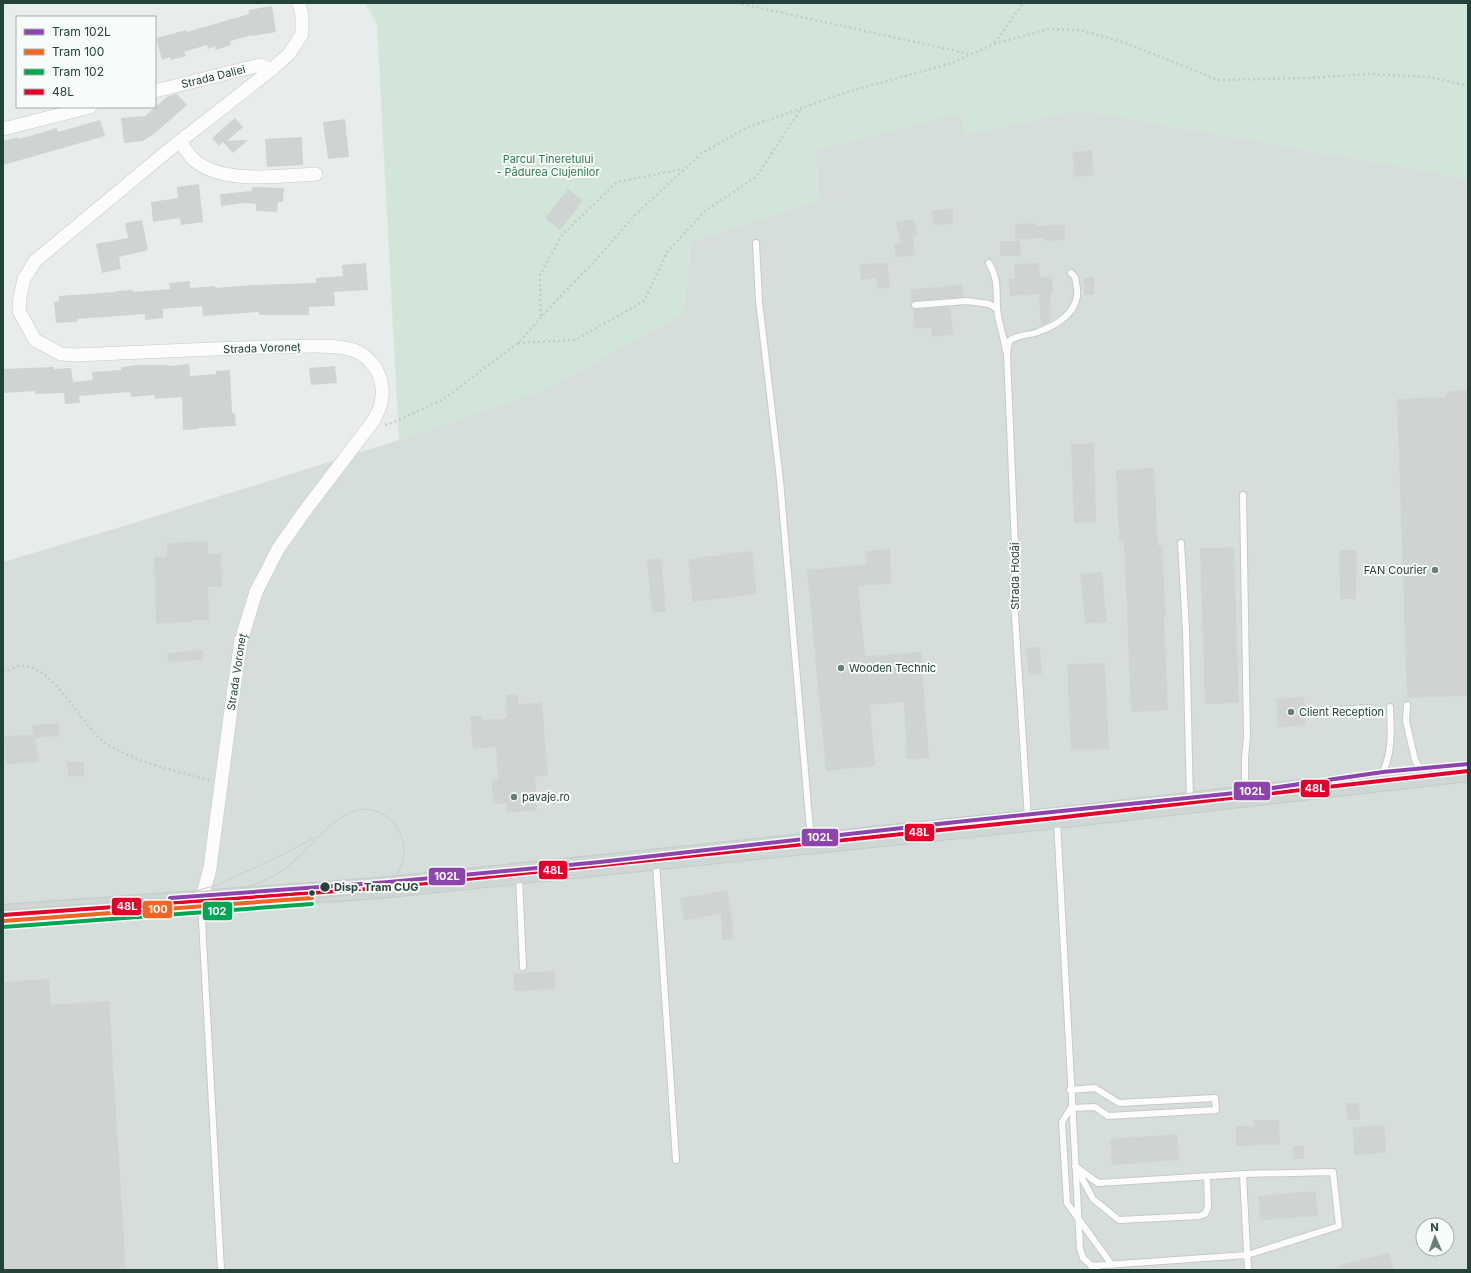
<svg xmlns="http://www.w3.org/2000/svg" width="1471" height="1273" viewBox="0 0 1471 1273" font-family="Inter,sans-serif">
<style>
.built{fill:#d6dedb;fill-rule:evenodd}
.green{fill:#d1e6d8}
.building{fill:#cfd4d2}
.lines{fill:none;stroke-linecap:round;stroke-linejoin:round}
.lane-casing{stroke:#c5cac8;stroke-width:8}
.street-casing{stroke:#c5cac8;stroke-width:14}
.primary-casing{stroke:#c3ccc9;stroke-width:22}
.path{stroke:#c3ccca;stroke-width:2.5;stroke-dasharray:2 3;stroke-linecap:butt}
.lane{stroke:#fcfcfc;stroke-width:6}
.street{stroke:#fcfcfc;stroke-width:13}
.primary{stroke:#cfd7d5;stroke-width:20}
.tram{stroke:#c9cdcc;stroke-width:1}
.bus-1-casing{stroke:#f7fbf9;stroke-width:7}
.bus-1{stroke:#e4002b;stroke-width:4}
.tram-1-casing{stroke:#f7fbf9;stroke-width:7}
.tram-2-casing{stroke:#f7fbf9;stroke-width:7}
.tram-3-casing{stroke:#f7fbf9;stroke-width:7}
.tram-1{stroke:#8e44ad;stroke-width:4}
.tram-2{stroke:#f26522;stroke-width:4}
.tram-3{stroke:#00a651;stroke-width:4}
.poi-dot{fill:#697e78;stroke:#f7fbf9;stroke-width:1.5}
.stop-dot{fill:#24423a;stroke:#f7fbf9;stroke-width:1.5}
.labels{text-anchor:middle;stroke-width:4;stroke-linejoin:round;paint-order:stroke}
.street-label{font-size:11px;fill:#24423a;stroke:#f7fbf9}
.park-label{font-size:11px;fill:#2d7a4b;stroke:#f7fbf9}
.poi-label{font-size:11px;fill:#24423a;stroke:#f7fbf9;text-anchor:start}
.stop-label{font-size:11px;font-weight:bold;fill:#24423a;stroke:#f7fbf9;text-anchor:start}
.line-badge{stroke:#f7fbf9;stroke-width:1.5}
.badge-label{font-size:11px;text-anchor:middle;font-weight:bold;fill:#fff}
</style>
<rect width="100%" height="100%" fill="#e8edeb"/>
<path class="built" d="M 1081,110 L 1457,176 L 1468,182 L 1468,1270 L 3,1270 L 3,562 L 137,522 L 399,440 L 548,388 L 683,313 L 691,241 L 819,200 L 815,150 L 962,112 L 965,134 ZM 1423,1225 L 1447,1225 L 1447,1249 L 1423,1249 Z"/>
<path class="green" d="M 365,3 L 1468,3 L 1468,182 L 1457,176 L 1081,110 L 965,134 L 962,112 L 815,150 L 819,200 L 691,241 L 683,313 L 548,388 L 399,440 L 377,25 Z"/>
<path class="building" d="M 272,6 L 276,32 L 253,36 L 253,35 L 230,41 L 231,45 L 216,50 L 215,46 L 208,49 L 207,45 L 184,52 L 186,56 L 171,60 L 170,57 L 162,60 L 156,38 L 186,30 L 187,32 L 249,14 L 248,10 Z
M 177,94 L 187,105 L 154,134 L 143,141 L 124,143 L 121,118 L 145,116 L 168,96 Z
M 235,118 L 243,127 L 227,141 L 248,140 L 233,153 L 223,142 L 219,146 L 212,138 Z
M 345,119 L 349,157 L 328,159 L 323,122 Z
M 100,120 L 105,136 L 3,165 L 3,141 L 19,137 L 19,139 L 57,128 L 58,132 Z
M 302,137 L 303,165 L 267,167 L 265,139 Z
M 1092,150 L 1094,175 L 1075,177 L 1072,152 Z
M 199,184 L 203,222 L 181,225 L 180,218 L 153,222 L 151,202 L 178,198 L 177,187 Z
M 252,187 L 284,188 L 283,202 L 278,202 L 277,212 L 256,211 L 256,204 L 245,203 L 221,206 L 220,194 L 252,191 Z
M 568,189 L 583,201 L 560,230 L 545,218 Z
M 953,209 L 953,224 L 933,225 L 932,210 Z
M 914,219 L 918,235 L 913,236 L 915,255 L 896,258 L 894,244 L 901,243 L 896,223 Z
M 142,220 L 148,250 L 119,257 L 121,269 L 102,273 L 96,244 L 128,238 L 125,223 Z
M 1036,223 L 1036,226 L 1065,225 L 1065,240 L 1044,241 L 1044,238 L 1015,239 L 1015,224 Z
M 1000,241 L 1020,241 L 1021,256 L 1000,256 Z
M 887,262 L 890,287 L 878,289 L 876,278 L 861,280 L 859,265 Z
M 366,263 L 368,290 L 334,292 L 335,306 L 309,307 L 309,315 L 259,315 L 259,312 L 203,316 L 202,306 L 163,309 L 163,318 L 145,320 L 145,314 L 77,319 L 77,322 L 56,323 L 54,302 L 59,301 L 59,296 L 116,292 L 116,291 L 133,290 L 133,292 L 170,289 L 169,283 L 190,281 L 190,288 L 215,286 L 215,288 L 253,285 L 316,283 L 316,278 L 343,276 L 342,265 Z
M 1039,263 L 1040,277 L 1052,276 L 1053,293 L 1050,294 L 1051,321 L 1041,326 L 1039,294 L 1010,296 L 1009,279 L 1015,278 L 1014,264 Z
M 1094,277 L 1094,295 L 1084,295 L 1084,278 Z
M 962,284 L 964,297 L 912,302 L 911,290 Z
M 950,307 L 953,334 L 932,337 L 931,327 L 915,329 L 913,309 Z
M 189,364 L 190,376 L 216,374 L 216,371 L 230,370 L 232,413 L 235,413 L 236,426 L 198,428 L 198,429 L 183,430 L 182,397 L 155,399 L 154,395 L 131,397 L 130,392 L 79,396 L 80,403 L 65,404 L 64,393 L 35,394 L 35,391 L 3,393 L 3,369 L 54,367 L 54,369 L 71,368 L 73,382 L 93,380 L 92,372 L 121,370 L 121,367 L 137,365 L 169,365 L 169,366 Z
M 335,366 L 337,383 L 311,385 L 309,368 Z
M 1468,390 L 1468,696 L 1407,698 L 1397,399 L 1446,397 L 1448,391 Z
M 1094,443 L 1096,522 L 1074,523 L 1071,444 Z
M 1154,468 L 1158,546 L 1162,545 L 1166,616 L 1164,616 L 1168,710 L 1131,712 L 1124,540 L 1119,540 L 1116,470 Z
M 208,541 L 208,554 L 221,554 L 222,587 L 208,587 L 209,620 L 193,620 L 193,622 L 156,623 L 154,557 L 167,557 L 167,543 Z
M 1234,547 L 1239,703 L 1205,704 L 1200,548 Z
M 890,549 L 891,584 L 858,586 L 865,656 L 921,652 L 929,758 L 907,759 L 904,702 L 870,705 L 875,766 L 826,771 L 807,570 L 867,564 L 866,551 Z
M 1339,550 L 1357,550 L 1356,599 L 1340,599 Z
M 752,551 L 757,594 L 693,602 L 688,559 Z
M 661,558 L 666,611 L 652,613 L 647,560 Z
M 1102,572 L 1107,622 L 1085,624 L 1080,574 Z
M 1040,646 L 1042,674 L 1029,676 L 1026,648 Z
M 203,650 L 203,660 L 168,662 L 167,653 Z
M 1105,663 L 1109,749 L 1071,750 L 1067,664 Z
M 518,694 L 518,704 L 542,702 L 548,775 L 535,777 L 537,811 L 507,812 L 507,803 L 493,804 L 492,780 L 498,779 L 496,747 L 473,749 L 470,716 L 481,715 L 482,720 L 507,718 L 506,695 Z
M 1304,697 L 1306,725 L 1278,727 L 1276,699 Z
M 59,723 L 59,736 L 36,738 L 38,762 L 6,764 L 4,737 L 33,734 L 32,725 Z
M 67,762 L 84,762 L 84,776 L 68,777 Z
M 727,890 L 733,924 L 733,939 L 722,940 L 721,914 L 684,920 L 680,898 Z
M 555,971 L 555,989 L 514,991 L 514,973 Z
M 49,979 L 51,1005 L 109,1001 L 126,1270 L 3,1270 L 3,982 Z
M 1346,1103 L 1359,1103 L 1360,1120 L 1347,1120 Z
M 1254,1120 L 1279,1120 L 1280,1145 L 1236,1146 L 1236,1126 L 1254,1126 Z
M 1385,1125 L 1386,1153 L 1354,1155 L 1353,1127 Z
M 1177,1134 L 1180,1160 L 1112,1165 L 1110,1139 Z
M 1293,1146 L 1304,1146 L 1304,1159 L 1293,1159 Z
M 1316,1191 L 1318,1216 L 1260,1220 L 1258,1196 Z
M 1389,1253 L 1394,1270 L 1337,1270 L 1336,1266 Z"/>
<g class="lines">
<g class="lane-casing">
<path id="lane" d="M 756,243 L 759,301 L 780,480 L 811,841
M 989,263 C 999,282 996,288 997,308 C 998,322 1004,337 1006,351
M 915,305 L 967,301 L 989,304 L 997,309
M 1243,495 L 1247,736 L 1245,758 L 1245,795
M 1181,543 L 1186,630 L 1190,801
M 1407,705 L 1406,721 L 1415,760 L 1422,772
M 1318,711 L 1369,708
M 1380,777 C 1393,756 1391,731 1390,707
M 1028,819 L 1013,584 L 1016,571 L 1007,354 L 1009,341 C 1019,334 1025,336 1035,333 C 1053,327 1074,316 1077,296 C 1078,290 1076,283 1075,277 L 1071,273
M 1057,821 L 1080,1248 L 1083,1258 L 1097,1270
M 656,863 L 676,1160
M 519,877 L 523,967
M 201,903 L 221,1270
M 1070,1090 L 1095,1088 L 1119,1103 L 1215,1098 L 1216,1110 L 1108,1116 L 1095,1107 L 1071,1108
M 1071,1108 L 1062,1122 L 1067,1203 L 1112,1265
M 1075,1166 L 1098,1183 L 1243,1174 L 1333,1172 L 1339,1226 L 1247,1255 L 1091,1266
M 1077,1169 L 1093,1199 L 1119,1220 L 1199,1216 L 1205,1214 L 1208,1207 L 1207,1177
M 1243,1174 L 1248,1270"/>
</g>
<g class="street-casing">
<g id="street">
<path id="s1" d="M 155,91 L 260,65 L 271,70"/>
<path d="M 3,129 L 90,107"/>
<path d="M 180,141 C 184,147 188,154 193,159 C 221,185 281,176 316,174"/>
<path id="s2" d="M 201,902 L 210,868 L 231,709 L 241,641 L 256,592 L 278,549 L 304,512 L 374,420 C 376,415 380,409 381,403 C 386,382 376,360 356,351 C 338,343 289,347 268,347 C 204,349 140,352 76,355 L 61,354 L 35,340 L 19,311 L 20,297 L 24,279 L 35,261 L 170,149 L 271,70 L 289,54 L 302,34 L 302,15 L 299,3"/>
</g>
</g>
<g class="primary-casing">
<path id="primary" d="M 3,915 L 379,888 L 1056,818 L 1468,771"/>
</g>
<path class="path" d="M 737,3 L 970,54
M 995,43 L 1023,3
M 541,316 L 540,275 L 562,235 L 617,182 L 683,169
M 518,343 L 575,340 L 644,301 L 667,252 L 705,211 L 756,177 L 801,109
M 385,425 L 392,423 L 444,399 L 518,343 L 554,303 L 593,263 L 637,213 L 702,153 L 746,128 L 847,92 L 952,63 L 994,44 L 1049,29 L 1080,30 L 1126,43 L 1218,80 L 1307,78 L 1367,74 L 1430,77 L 1468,86
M 3,672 C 9,670 16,666 23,666 C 56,668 79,723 104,742 C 131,761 178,772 210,780"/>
<use href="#lane" class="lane"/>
<use href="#street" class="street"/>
<use href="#primary" class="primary"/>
<path class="tram" d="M 222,894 C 243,888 265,883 283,870 C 313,850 350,782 392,821 C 400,830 405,842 404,854 C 400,898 344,895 312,898
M 3,910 L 170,898 L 217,885 L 282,855 L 315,837"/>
<g class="bus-1-casing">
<path id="bus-1" d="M 3,915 L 379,888 L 1056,818 L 1468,771"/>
</g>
<use href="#bus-1" class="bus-1"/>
<g class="tram-1-casing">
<path id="tram-1" d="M 170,898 L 389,882 L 600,862 L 947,823 L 1245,792 L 1383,772 L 1468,764"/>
</g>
<g class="tram-2-casing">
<path id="tram-2" d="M 3,921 L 312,898"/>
</g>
<g class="tram-3-casing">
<path id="tram-3" d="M 3,927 L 312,904"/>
</g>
<use href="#tram-1" class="tram-1"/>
<use href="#tram-2" class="tram-2"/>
<use href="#tram-3" class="tram-3"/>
</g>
<g class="poi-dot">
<circle cx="1435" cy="570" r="4"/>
<circle cx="841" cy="668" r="4"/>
<circle cx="1291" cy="712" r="4"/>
<circle cx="514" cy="797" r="4"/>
</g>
<g class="stop-dot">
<circle cx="325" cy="887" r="5.5"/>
<circle cx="312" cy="893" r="3.5"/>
</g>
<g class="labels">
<g class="street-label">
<text dy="4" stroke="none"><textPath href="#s1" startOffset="60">Strada Daliei</textPath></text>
<text transform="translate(262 348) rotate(-2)" y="4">Strada Voroneț</text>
<text transform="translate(1015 576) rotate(-90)" y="4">Strada Hodăi</text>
<text dy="4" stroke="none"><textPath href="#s2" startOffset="233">Strada Voroneț</textPath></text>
</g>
<g class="park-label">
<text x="548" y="163">Parcul Tineretului<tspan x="548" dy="13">- Pădurea Clujenilor</tspan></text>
</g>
<g class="poi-label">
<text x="1427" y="574" text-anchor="end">FAN Courier</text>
<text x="849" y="672">Wooden Technic</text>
<text x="1299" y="716">Client Reception</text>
<text x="522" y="801">pavaje.ro</text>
</g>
<g class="stop-label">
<text x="334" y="891">Disp. Tram CUG</text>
</g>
</g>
<g class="line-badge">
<rect x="1300" y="779" width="30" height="19" rx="4" fill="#e4002b"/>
<rect x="1233" y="781" width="38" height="20" rx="4" fill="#8e44ad"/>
<rect x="904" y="823" width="31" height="19" rx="4" fill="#e4002b"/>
<rect x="801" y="828" width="38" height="19" rx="4" fill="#8e44ad"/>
<rect x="538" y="860" width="30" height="20" rx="4" fill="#e4002b"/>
<rect x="428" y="867" width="38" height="19" rx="4" fill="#8e44ad"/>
<rect x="111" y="897" width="31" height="19" rx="4" fill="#e4002b"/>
<rect x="142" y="900" width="31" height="19" rx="4" fill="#f26522"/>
<rect x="202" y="901" width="31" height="20" rx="4" fill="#00a651"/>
</g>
<g class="badge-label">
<text x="1315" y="792">48L</text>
<text x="1252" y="795">102L</text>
<text x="919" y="836">48L</text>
<text x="820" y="841">102L</text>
<text x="553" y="874">48L</text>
<text x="447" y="880">102L</text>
<text x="127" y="910">48L</text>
<text x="158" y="913">100</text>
<text x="217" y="915">102</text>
</g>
<rect width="1471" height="1273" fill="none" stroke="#24423a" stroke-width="8"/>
<rect x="16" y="16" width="140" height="92" fill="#f7fbf9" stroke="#a3b1ad"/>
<rect x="24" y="29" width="20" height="6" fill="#8e44ad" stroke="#a3b1ad"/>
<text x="52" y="36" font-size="12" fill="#24423a">Tram 102L</text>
<rect x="24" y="49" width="20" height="6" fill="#f26522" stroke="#a3b1ad"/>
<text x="52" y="56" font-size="12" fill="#24423a">Tram 100</text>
<rect x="24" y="69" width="20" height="6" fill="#00a651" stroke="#a3b1ad"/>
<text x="52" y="76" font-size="12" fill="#24423a">Tram 102</text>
<rect x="24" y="89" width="20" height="6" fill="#e4002b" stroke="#a3b1ad"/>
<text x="52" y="96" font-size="12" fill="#24423a">48L</text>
<g transform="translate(1435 1237) rotate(358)"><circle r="19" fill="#f7fbf9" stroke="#a3b1ad"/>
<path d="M0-3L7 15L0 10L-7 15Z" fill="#697e78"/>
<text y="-6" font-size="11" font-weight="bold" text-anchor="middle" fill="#24423a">N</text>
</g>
</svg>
